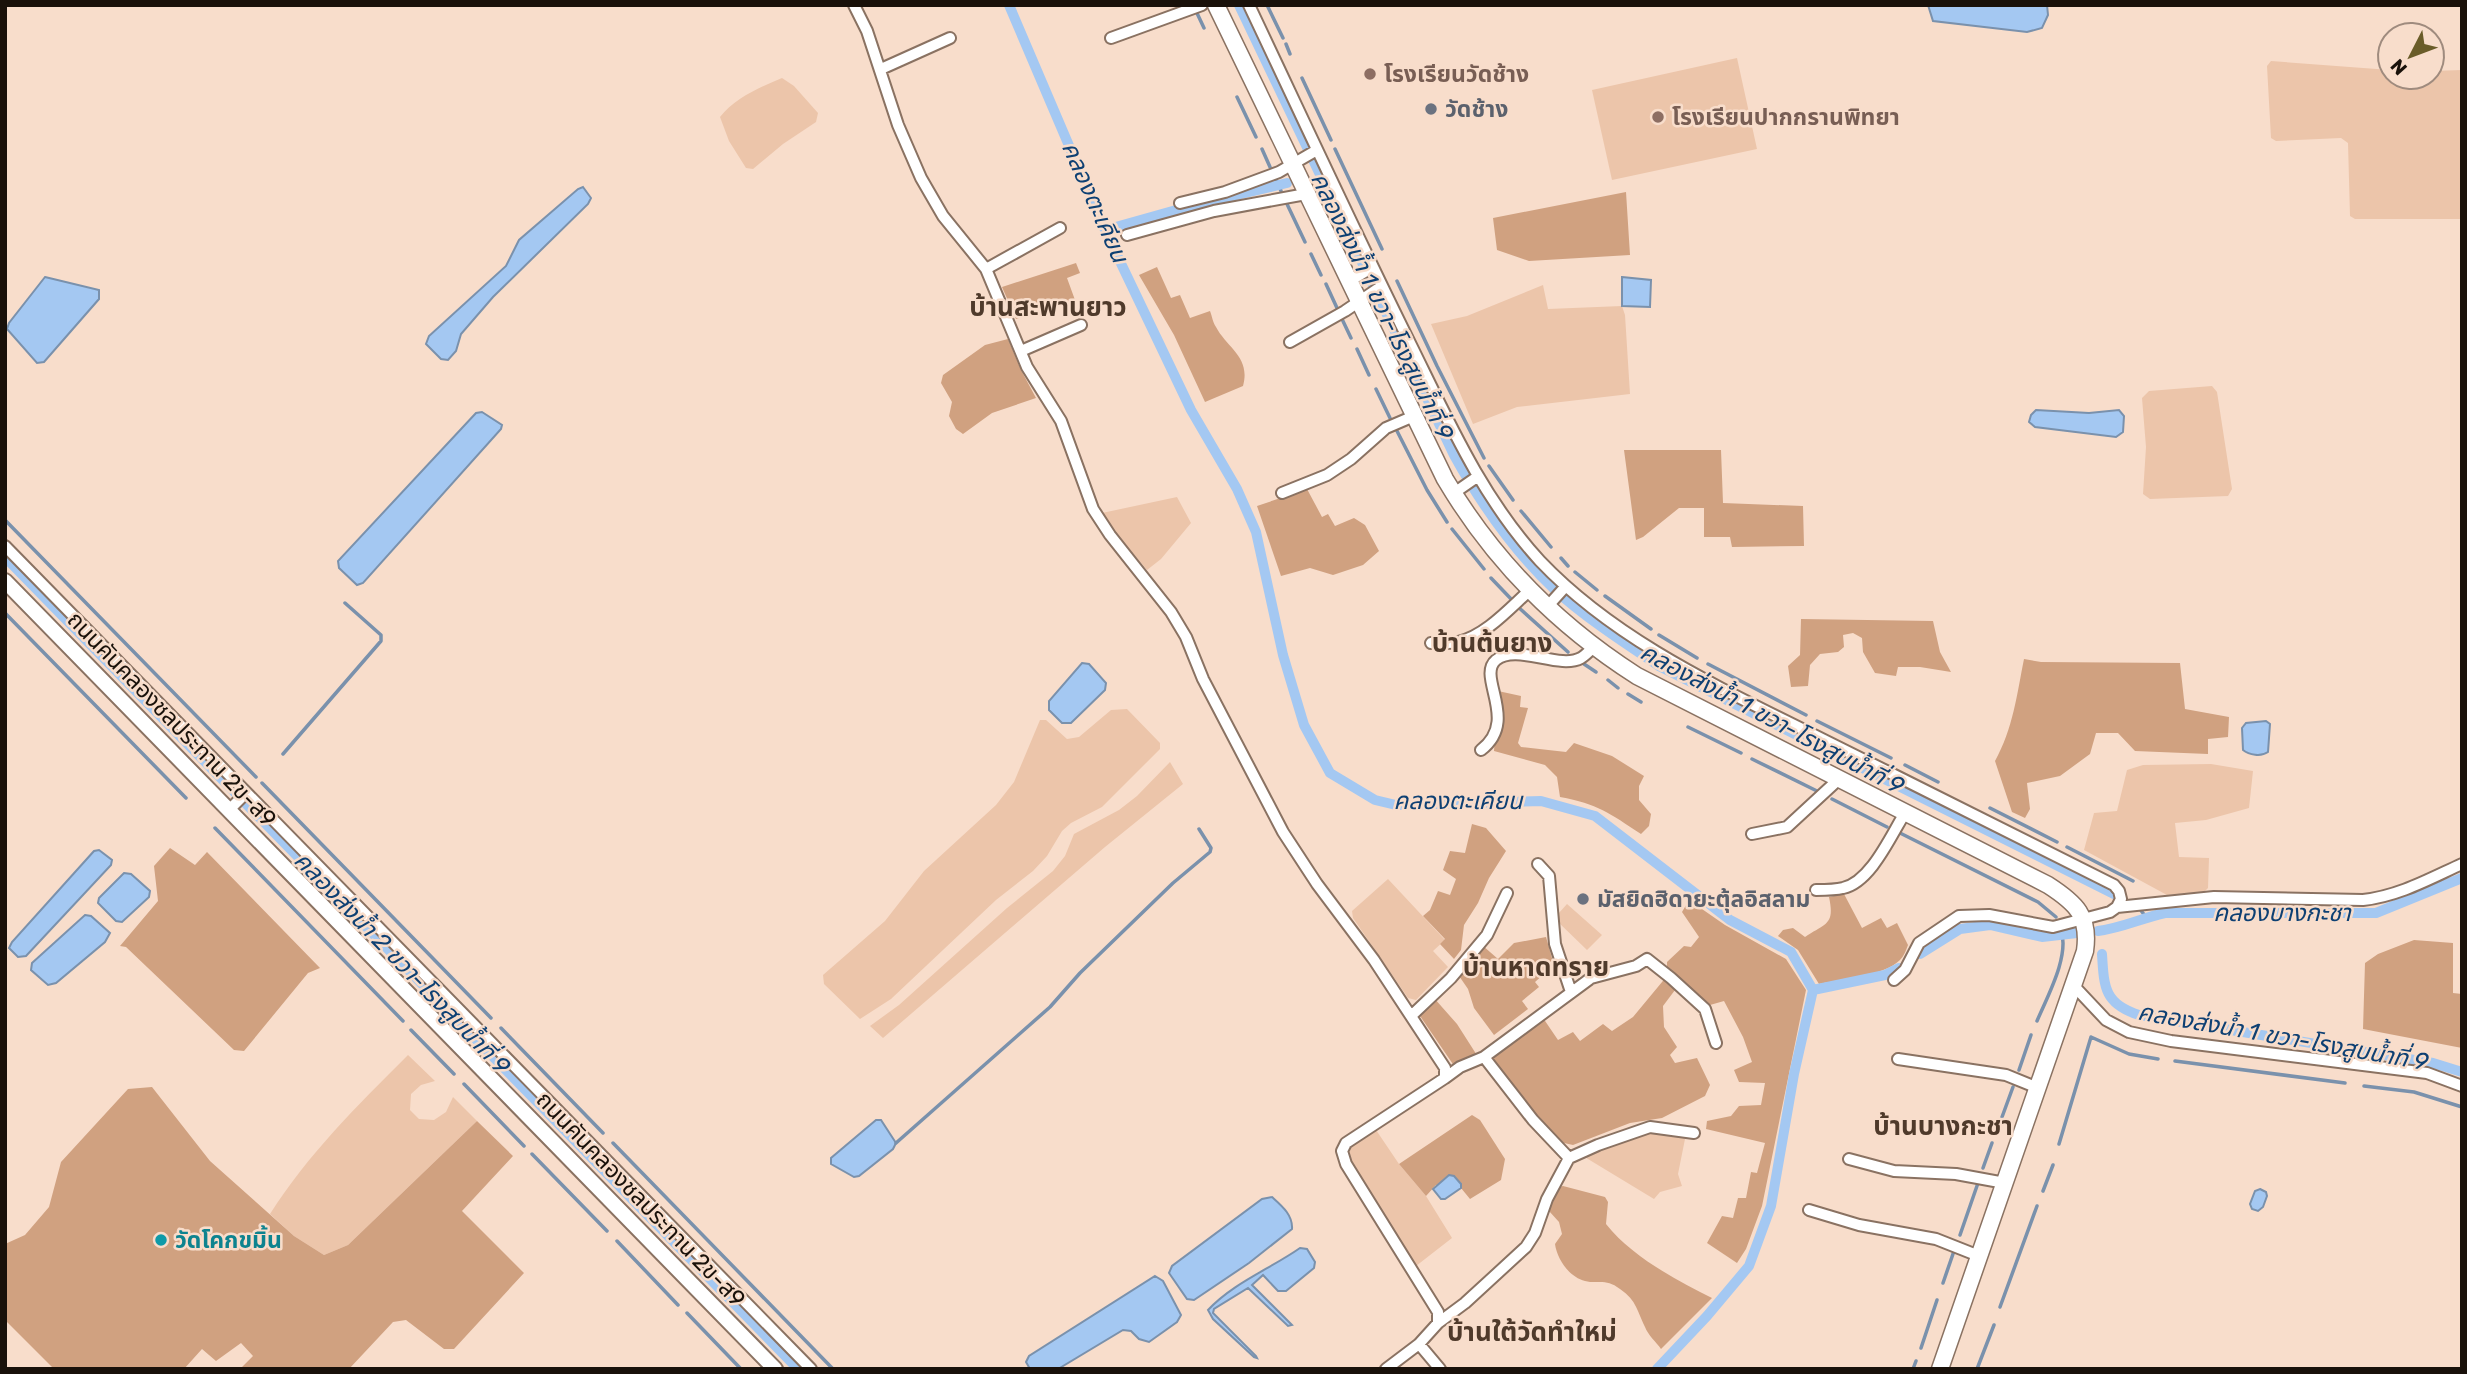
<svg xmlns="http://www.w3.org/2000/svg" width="2467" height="1374" viewBox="0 0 2467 1374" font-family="Rubik,'Noto Sans Thai',sans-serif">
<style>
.green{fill:#ecc5aa}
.forest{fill:#d0a180}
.water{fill:#a4c8f2;stroke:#7a91ac;stroke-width:2}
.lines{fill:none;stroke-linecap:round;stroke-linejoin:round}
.stream{stroke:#7a91ac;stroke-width:3.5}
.canal{stroke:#a4c8f2;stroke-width:10}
.minor-casing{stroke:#8a7262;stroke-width:14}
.tertiary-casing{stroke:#8a7262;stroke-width:18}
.secondary-casing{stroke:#8a7262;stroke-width:19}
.minor{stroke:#fff;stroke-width:10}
.tertiary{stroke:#fff;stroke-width:14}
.secondary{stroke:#fff;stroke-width:16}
.education-dot{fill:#8d6e63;stroke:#f8ddcb;stroke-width:2.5}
.worship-dot{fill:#6b7280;stroke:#f8ddcb;stroke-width:2.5}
.culture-dot{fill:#0f9aa8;stroke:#f8ddcb;stroke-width:2.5}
.labels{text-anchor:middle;stroke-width:5;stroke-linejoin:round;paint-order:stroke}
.education-label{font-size:23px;font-weight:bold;fill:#785e54;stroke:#f8ddcb;text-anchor:start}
.worship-label{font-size:23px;font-weight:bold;fill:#5b616d;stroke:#f8ddcb;text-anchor:start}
.street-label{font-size:23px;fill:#19110a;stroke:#f8ddcb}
.culture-label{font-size:23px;font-weight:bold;fill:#0d838f;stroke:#f8ddcb;text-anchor:start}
.water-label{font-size:24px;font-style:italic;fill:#0e4073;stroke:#f8ddcb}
.quarter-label{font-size:26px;font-weight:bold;fill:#4f3a2b;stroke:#f8ddcb}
</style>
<rect width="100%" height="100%" fill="#f8ddcb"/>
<path class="green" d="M 1737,58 L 1757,149 L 1612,180 L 1592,90 Z
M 2271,61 L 2390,70 L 2390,77 L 2432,77 L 2432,71 L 2462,70 L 2462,219 L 2355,219 L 2350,216 L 2348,143 L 2341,138 L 2276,141 L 2271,138 L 2267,66 Z
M 782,78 L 794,86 L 818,113 L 816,122 L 783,144 L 753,169 L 746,168 L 729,141 L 720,117 C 735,98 760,87 782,78 Z
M 1543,285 L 1548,309 L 1622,306 L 1625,315 L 1630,394 L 1517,407 L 1473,424 L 1431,324 L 1467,316 Z
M 2212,386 L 2217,392 L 2232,489 L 2228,496 L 2150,499 L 2143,494 L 2146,447 L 2142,398 L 2149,391 Z
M 1177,497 L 1191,523 L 1161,559 L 1147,570 L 1112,528 L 1102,513 Z
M 1127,709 L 1160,743 L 1160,749 L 1102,807 L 1071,823 L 1062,831 L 1047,856 L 1033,871 L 996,900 L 891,999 L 860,1019 L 824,984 L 823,975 L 885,921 L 924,871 L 996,805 L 1014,782 L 1040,720 L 1046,720 L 1067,739 L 1079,737 L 1111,710 Z
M 1170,762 L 1183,784 L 1105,847 L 883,1038 L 870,1026 L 899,1005 L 1007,908 L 1053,871 L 1065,856 L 1074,834 L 1119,810 L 1137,796 Z
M 2211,764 L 2253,771 L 2249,808 L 2206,820 L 2175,823 L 2179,857 L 2209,858 L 2208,888 L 2204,892 L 2167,895 L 2084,850 L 2094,813 L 2117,811 L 2127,770 L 2143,765 Z
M 1388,879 L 1445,940 L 1433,951 L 1448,967 L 1416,1000 L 1408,998 L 1353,918 L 1352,911 Z
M 1567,904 L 1602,935 L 1587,950 L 1557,921 L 1558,914 Z
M 408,1055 L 435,1081 L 421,1085 L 411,1094 L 410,1110 L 419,1119 L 434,1120 L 446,1112 L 453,1097 L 477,1121 L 348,1245 L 324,1255 L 294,1236 L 270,1214 C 310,1152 356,1107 408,1055 Z
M 1374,1127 L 1399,1164 L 1426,1196 L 1452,1238 L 1416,1266 L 1347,1153 L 1351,1142 Z
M 1653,1131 L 1682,1134 L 1685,1139 L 1678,1174 L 1682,1186 L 1660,1192 L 1654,1199 L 1583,1156 Z"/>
<path class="forest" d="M 1626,192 L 1630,255 L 1529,261 L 1497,250 L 1493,218 Z
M 1076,263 L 1080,273 L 1067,278 L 1075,300 L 1016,319 L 1002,287 Z
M 1157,267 L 1171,298 L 1180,295 L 1190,318 L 1210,311 C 1212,316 1213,323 1216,327 C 1227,348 1251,357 1243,386 L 1205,402 L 1174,335 L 1139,275 Z
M 1008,339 L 1021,370 L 1036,398 L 992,413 L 963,434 L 956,429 L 949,416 L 952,402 L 941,383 L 943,375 L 985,345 Z
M 1624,450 L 1721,450 L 1723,503 L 1803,506 L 1804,546 L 1732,547 L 1730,537 L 1704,537 L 1704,508 L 1679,508 L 1643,537 L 1636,540 Z
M 1307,489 L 1322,517 L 1328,514 L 1335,526 L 1354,518 L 1365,525 L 1379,551 L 1363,565 L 1333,575 L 1310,568 L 1281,576 L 1257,506 Z
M 1801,619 L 1933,621 L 1940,652 L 1951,672 L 1920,667 L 1898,667 L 1896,676 L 1875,673 L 1863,652 L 1862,638 L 1853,633 L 1843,635 L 1844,647 L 1838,652 L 1820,654 L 1810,665 L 1808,686 L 1791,687 L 1788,666 L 1800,655 Z
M 2024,659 L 2041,662 L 2180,663 L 2185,709 L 2229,717 L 2228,737 L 2208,739 L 2208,754 L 2135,751 L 2118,733 L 2096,733 L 2090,754 L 2060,776 L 2027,783 L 2030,809 L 2025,818 L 2012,812 L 1995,761 C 2013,729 2017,694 2024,659 Z
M 1498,691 L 1521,696 L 1520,707 L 1528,708 L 1518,743 L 1521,747 L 1566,752 L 1574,743 L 1612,756 L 1644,776 L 1639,786 L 1639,800 L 1651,814 L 1649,826 L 1641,834 C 1609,813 1598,804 1560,797 L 1557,777 L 1545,765 L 1494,751 Z
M 1472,824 L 1486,828 L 1506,851 L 1489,878 L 1478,903 L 1464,925 L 1461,950 L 1454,959 L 1440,944 L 1445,939 L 1423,916 L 1430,910 L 1438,891 L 1450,895 L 1456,879 L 1443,870 L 1450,851 L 1465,853 Z
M 170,848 L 195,865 L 207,852 L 320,968 L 308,973 L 244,1051 L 234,1050 L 126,947 L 120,946 L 158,901 L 154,866 Z
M 1844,894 L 1862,928 L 1881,918 L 1887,928 L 1897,923 L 1908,945 C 1906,950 1904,956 1900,960 C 1884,976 1842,979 1819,984 L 1798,950 L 1778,936 L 1783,930 L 1793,928 L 1805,937 C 1826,923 1835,925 1829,897 Z
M 1689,900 L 1725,925 L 1786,959 L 1806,990 L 1762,1206 L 1746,1249 L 1737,1263 L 1707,1243 L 1722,1216 L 1733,1218 L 1738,1198 L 1746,1198 L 1751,1172 L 1757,1173 L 1765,1143 L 1706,1129 L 1707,1121 L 1731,1116 L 1739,1106 L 1761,1105 L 1765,1083 L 1739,1082 L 1734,1070 L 1752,1062 L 1743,1037 L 1724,1001 L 1710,1005 L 1681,982 L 1663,1006 L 1664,1027 L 1677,1047 L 1670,1055 L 1675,1063 L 1697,1058 L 1710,1085 L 1705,1096 L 1662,1118 L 1630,1123 L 1573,1145 L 1564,1143 L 1522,1100 L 1492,1059 L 1502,1051 L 1498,1044 L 1541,1015 L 1558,1040 L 1573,1032 L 1580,1041 L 1603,1024 L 1612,1031 L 1633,1017 L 1667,976 L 1667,962 L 1684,946 L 1691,947 L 1699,937 L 1682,912 Z
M 1546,937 L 1554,965 L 1535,982 L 1539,987 L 1522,1001 L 1528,1009 L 1494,1035 L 1474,1008 L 1468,989 L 1457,973 L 1482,945 L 1498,959 L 1514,943 Z
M 2414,940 L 2453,943 L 2453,993 L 2462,994 L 2462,1048 L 2363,1029 L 2365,963 L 2378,954 Z
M 1434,998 L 1457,1024 L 1480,1060 L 1459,1073 L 1418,1013 Z
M 152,1087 L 210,1161 L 294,1236 L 324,1255 L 348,1245 L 477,1121 L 513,1156 L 462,1211 L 524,1273 L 454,1349 L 444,1349 L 406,1320 L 393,1322 L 349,1369 L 240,1369 L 253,1356 L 241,1343 L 216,1361 L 202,1349 L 184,1369 L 54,1369 L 5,1320 L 5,1244 L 25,1235 L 49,1207 L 61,1162 L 128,1089 Z
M 1472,1115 L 1480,1120 L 1505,1159 L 1501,1180 L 1470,1199 L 1461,1188 L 1461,1184 L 1436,1185 L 1426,1196 L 1399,1164 Z
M 1563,1186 L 1605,1197 L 1608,1202 L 1606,1224 C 1631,1256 1676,1280 1712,1298 L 1661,1349 C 1656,1342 1648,1335 1645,1327 C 1636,1308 1636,1299 1617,1287 C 1605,1279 1595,1284 1585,1281 C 1569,1277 1557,1259 1555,1244 L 1562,1234 L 1559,1222 L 1549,1211 L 1549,1199 L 1555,1188 Z"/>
<path class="water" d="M 1928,5 L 2047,5 L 2048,15 L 2042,28 L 2027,32 L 1933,21 Z
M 583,187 L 591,198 L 588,204 L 493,297 L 461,334 L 456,351 L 448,360 L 441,359 L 426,344 L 429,336 L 506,266 L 519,240 L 578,189 Z
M 45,277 L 99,290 L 99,299 L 44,362 L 37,363 L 7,329 L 9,323 Z
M 1622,277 L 1651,280 L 1650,307 L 1622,306 Z
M 2036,410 L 2089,413 L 2119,410 L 2124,416 L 2123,432 L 2116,437 L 2035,427 L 2029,422 L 2031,415 Z
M 482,412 L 502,425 L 501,429 L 363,583 L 357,585 L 339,568 L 338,561 L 476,413 Z
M 1082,663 L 1089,664 L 1106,683 L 1105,690 L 1071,723 L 1062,723 L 1049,710 L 1049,701 Z
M 2266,721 L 2270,724 L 2268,752 C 2261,757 2249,755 2243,750 L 2242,728 L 2246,723 Z
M 99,850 L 112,860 L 111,865 L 26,956 L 18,957 L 9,948 L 12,942 L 94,851 Z
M 124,873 L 131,874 L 150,891 L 149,897 L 122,922 L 116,921 L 98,903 L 99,898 Z
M 85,915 L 91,916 L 110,933 L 105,942 L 56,983 L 48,985 L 31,970 L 32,963 Z
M 876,1120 L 881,1120 L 896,1143 L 893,1149 L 859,1176 L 854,1177 L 831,1164 L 831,1158 Z
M 1449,1175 L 1454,1176 L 1461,1184 L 1461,1188 L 1445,1199 L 1441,1199 L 1433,1189 Z
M 2260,1189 L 2266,1192 L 2267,1196 L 2263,1207 L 2258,1211 L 2252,1209 L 2250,1204 L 2255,1191 Z
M 1272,1197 C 1282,1206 1293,1215 1292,1229 L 1249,1263 L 1194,1300 L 1187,1299 L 1169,1273 L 1172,1266 L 1262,1199 Z
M 1300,1248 L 1307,1249 L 1315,1262 L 1314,1268 L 1286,1291 L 1278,1291 L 1263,1275 L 1252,1285 L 1292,1325 L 1288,1326 L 1248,1288 L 1214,1309 L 1213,1313 L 1256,1356 L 1257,1358 L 1254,1357 L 1213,1319 L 1208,1310 C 1233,1283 1270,1269 1300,1248 Z
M 1155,1276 L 1163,1281 L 1181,1315 L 1177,1322 L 1149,1342 L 1139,1339 L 1131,1331 L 1123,1330 L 1058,1369 L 1030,1369 L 1026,1362 L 1029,1356 Z"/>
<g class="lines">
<path class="stream" d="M 1267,5 L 1283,38
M 1196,11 L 1204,28
M 1286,44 L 1290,54
M 1302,78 L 1331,140
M 1237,97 L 1256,137
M 1262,149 L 1270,167
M 1335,149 L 1382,249
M 1276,179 L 1281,191
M 1287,204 L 1305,242
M 1311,254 L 1321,275
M 1397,281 L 1437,366 L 1484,458
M 1326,284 L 1337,308
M 1342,319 L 1351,338
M 1357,349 L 1369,375
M 1376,389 L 1390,418
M 1397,431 L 1427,490 L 1447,522
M 1489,466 L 1513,500
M 1521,511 L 1551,547
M 5,520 L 256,777
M 1452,529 L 1484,569
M 1561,558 L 1568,566
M 1575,572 L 1597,590
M 1491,578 L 1513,601
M 1605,596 L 1651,629
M 1517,606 L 1568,652
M 5,613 L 186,798
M 1659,635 L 1697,658
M 1584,664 L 1596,672
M 1708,664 L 1806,715
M 1608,680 L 1618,688
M 1628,694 L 1641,702
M 1817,721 L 1891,758
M 1688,727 L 1741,753
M 283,754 L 381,641 L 381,635 L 345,603
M 1752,759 L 1819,792
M 1905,765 L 1938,782
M 262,783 L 491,1018
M 1832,799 L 1887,827
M 1990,808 L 2057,842
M 215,828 L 403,1021
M 1898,832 L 2038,902 L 2056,917
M 2067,847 L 2133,881
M 2139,908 L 2146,917
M 2037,1021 C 2047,997 2070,956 2061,930
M 501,1028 L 603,1133
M 411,1030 L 454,1074
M 2175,1061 L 2345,1083
M 2019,1070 L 2031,1035
M 464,1084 L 524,1146
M 2364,1086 L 2414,1092 L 2462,1107
M 1998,1128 L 2013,1087
M 613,1143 L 833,1369
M 896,1143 L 1050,1007 L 1080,973 L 1173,883 L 1210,852 L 1211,848 L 1199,829
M 2059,1144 L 2091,1037 L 2129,1054 L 2158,1059
M 532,1154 L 607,1231
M 1983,1168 L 1992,1143
M 2043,1191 L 2053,1165
M 1960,1235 L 1978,1183
M 617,1241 L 678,1305
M 1943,1283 L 1954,1251
M 2000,1307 L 2037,1206
M 687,1313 L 741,1369
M 1921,1348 L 1937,1300
M 1913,1369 L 1916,1361
M 1977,1369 L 1994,1325"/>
<path class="canal" d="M 1009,5 L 1105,230 L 1191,410 L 1237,489 L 1256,532 L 1283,655 L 1304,725 L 1330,773 L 1375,800 L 1396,805 L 1541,801 L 1595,816 L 1730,920 L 1791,952 L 1813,990 L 1794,1074 L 1771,1206 L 1749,1266 L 1707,1316 L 1657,1369
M 1239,5 L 1454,455 C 1481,504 1513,550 1554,589 C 1586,618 1623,642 1659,666 L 2114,894
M 1105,230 L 1194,205 L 1287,183
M 5,557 L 798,1369
M 2098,931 C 2122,928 2142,918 2165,913 L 2376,913 L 2462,878
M 1920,954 L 1960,929 L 1990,925 L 2042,937 L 2077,933
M 2102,954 C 2104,987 2104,1004 2139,1015 L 2433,1063 L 2462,1072
M 1813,990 L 1885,975 L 1899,968"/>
<g class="minor-casing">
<path id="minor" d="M 854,5 L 867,31 L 898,125 L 921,178 L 943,216 L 986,269 L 1027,367 L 1061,421 L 1093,509 L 1110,535 L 1171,612 L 1186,637 L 1203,679 L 1283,832 L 1317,884 L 1374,960 L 1445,1068 L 1445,1078 L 1346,1143 L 1342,1151 L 1346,1164 L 1438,1312 L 1438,1323
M 1249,5 C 1303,119 1355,232 1411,345 C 1448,420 1482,498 1540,561 C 1618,643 1725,690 1824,740 C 1921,788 2018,837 2114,885 L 2119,891 L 2121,899 L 2117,907 L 2110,912 L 2053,927 L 1989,915 L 1959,916 L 1919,943 L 1905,970 L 1894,980
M 1111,38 L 1202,5
M 881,69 L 950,38
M 1180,203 L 1225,192 L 1279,172 L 1317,150
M 1127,235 L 1214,211 L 1306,194
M 986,269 L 1060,228
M 1348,282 L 1373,267
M 1290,342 L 1345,311 L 1382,286
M 1021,351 L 1081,325
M 1282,493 L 1327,475 L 1351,459 L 1386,428 L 1414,416
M 1454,493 L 1477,477
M 5,546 L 811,1369
M 1547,607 L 1566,586
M 1431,643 C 1440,642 1449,644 1458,642 C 1485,636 1509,609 1529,591
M 1481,750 C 1520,720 1476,677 1496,660 C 1516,643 1559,670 1581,658 C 1586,655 1590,650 1594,647
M 229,810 L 246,793
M 1752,834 L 1787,827 L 1839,779
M 1538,864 L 1549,876 L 1555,944 L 1571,992
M 1816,890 C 1825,890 1835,890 1843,888 C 1871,882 1891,835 1905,813
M 2117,907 L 2214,897 L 2363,900 C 2399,896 2429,879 2462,864
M 2074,986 L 2106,1020 L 2129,1032 L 2171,1041 L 2427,1073 L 2462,1086
M 1411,1016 L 1451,978 L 1487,935 L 1507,893
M 1484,1057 L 1533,1120 L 1569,1158
M 1898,1059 L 2006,1075 L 2038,1088
M 1445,1078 L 1460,1067 L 1484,1057 L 1591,978 L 1636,966 L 1647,959 L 1671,978 L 1705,1009 L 1716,1043
M 1849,1159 L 1894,1171 L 1956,1174 L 2005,1183
M 1809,1210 L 1859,1225 L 1936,1239 L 1979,1256
M 1419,1344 L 1440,1369
M 1386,1369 L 1419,1344 L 1438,1323 L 1465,1303 L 1526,1247 L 1535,1233 L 1547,1199 L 1569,1158 L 1598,1145 L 1650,1127 L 1694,1133"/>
</g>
<g class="tertiary-casing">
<path id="tertiary" d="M 5,581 L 775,1369"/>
</g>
<g class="secondary-casing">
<path id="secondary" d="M 1216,5 L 1445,479 C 1493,560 1557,625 1637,676 L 2048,885 C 2076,903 2090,916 2085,951 L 1940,1369"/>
</g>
<use href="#minor" class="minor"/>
<use href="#tertiary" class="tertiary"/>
<use href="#secondary" class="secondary"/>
</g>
<g class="education-dot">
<circle cx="1370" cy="74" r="7"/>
<circle cx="1658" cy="117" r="7"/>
</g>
<g class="worship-dot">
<circle cx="1431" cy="109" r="7"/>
<circle cx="1583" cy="899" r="7"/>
</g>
<circle class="culture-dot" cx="161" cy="1240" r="7"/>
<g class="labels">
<g class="education-label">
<text x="1384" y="82">โรงเรียนวัดช้าง</text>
<text x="1672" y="125">โรงเรียนปากกรานพิทยา</text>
</g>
<g class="worship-label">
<text x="1445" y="117">วัดช้าง</text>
<text x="1597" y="907">มัสยิดฮิดายะตุ้ลอิสลาม</text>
</g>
<g class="street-label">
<text transform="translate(172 719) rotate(46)" y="8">ถนนคันคลองชลประทาน 2ข-ส9</text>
<text transform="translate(641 1199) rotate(46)" y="8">ถนนคันคลองชลประทาน 2ข-ส9</text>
</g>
<g class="culture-label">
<text x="175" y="1248">วัดโคกขมิ้น</text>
</g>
<g class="water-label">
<text transform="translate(1095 202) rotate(66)" y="8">คลองตะเคียน</text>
<text transform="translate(1382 306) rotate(64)" y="8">คลองส่งน้ำ 1 ขวา-โรงสูบน้ำที่ 9</text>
<text transform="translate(1772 719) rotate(28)" y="8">คลองส่งน้ำ 1 ขวา-โรงสูบน้ำที่ 9</text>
<text x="1458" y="809">คลองตะเคียน</text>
<text x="2282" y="921">คลองบางกะชา</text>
<text transform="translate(402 963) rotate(46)" y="8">คลองส่งน้ำ 2 ขวา-โรงสูบน้ำที่ 9</text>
<text transform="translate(2283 1037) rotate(10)" y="8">คลองส่งน้ำ 1 ขวา-โรงสูบน้ำที่ 9</text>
</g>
<g class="quarter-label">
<text x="1048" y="316">บ้านสะพานยาว</text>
<text x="1492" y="652">บ้านต้นยาง</text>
<text x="1536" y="976">บ้านหาดทราย</text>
<text x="1943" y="1135">บ้านบางกะชา</text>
<text x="1532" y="1341">บ้านใต้วัดทำใหม่</text>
</g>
</g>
<rect width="2467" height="1374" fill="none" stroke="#19110a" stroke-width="14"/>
<g transform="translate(2411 56) rotate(228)"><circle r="33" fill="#f8ddcb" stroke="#9f8b7e" stroke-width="2"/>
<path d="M0-5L12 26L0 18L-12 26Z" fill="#6a5c29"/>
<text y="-10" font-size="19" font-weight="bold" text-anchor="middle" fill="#19110a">N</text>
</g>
</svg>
